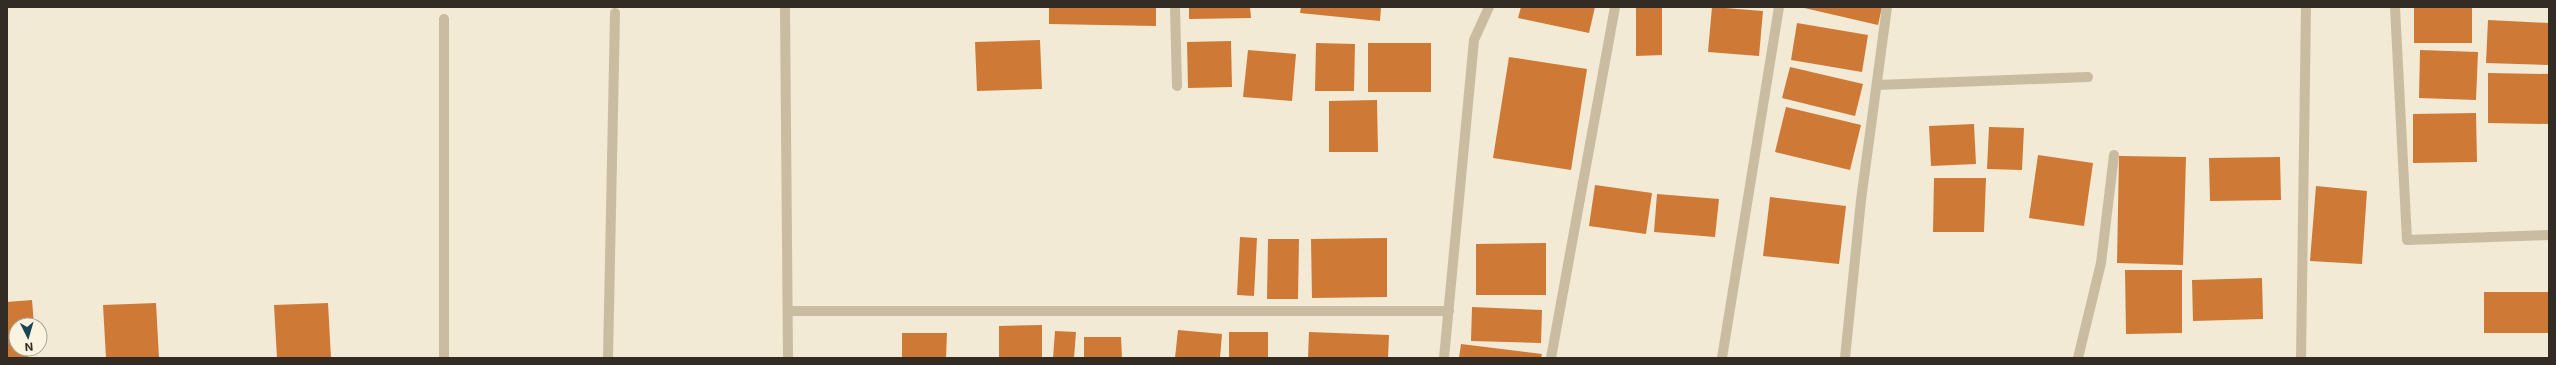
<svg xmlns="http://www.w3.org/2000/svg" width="2556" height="365" viewBox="0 0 2556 365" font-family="Inter,sans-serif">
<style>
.building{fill:#ce7936}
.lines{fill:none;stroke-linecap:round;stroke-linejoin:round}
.minor{stroke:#cabca0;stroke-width:10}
</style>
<rect width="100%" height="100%" fill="#f2ead4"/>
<path class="building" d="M 1049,7 L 1156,7 L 1156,26 L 1049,24 Z
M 1189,7 L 1250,7 L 1251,18 L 1189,19 Z
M 1301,7 L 1381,7 L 1380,21 L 1300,13 Z
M 1521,7 L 1595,7 L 1589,33 L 1518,18 Z
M 1636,7 L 1662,7 L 1662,55 L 1636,56 Z
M 1712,7 L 1763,11 L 1759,56 L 1708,52 Z
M 1800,7 L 1882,7 L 1878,25 Z
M 2414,7 L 2472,7 L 2472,43 L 2414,43 Z
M 2488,20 L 2549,23 L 2549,65 L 2486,63 Z
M 1797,23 L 1868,35 L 1862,72 L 1791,60 Z
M 1040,40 L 1042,89 L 977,91 L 975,42 Z
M 1231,41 L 1232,87 L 1188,88 L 1187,42 Z
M 1316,43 L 1355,44 L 1354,91 L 1315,91 Z
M 1368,43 L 1431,43 L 1431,92 L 1368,92 Z
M 1248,50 L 1296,54 L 1292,101 L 1243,97 Z
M 2420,50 L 2478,52 L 2476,100 L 2419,98 Z
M 1509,57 L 1587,69 L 1571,170 L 1493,158 Z
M 1790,67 L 1863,84 L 1855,116 L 1782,98 Z
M 2488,73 L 2549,74 L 2549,124 L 2488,123 Z
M 1377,100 L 1378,152 L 1329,152 L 1329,101 Z
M 1786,107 L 1861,125 L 1850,170 L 1775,152 Z
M 2476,113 L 2477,162 L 2413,163 L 2413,114 Z
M 1974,124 L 1976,164 L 1931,166 L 1929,126 Z
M 1989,127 L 2024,128 L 2022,170 L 1987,169 Z
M 2038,155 L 2093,163 L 2084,226 L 2029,218 Z
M 2119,156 L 2186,157 L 2183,265 L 2117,263 Z
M 2280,157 L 2281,200 L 2210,201 L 2209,158 Z
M 1934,178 L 1986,178 L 1984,232 L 1933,232 Z
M 1595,185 L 1652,193 L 1646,234 L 1589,226 Z
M 2316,186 L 2367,191 L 2362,264 L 2310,261 Z
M 1657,194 L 1719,199 L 1715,237 L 1654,232 Z
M 1770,197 L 1846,206 L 1839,264 L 1763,256 Z
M 1240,237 L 1257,238 L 1254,296 L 1237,295 Z
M 1387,238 L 1387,297 L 1312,298 L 1311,239 Z
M 1268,239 L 1299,239 L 1298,299 L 1267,299 Z
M 1546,243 L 1546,295 L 1476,295 L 1476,244 Z
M 2125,270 L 2182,270 L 2182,333 L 2126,334 Z
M 2262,278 L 2263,319 L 2193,321 L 2192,280 Z
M 2484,292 L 2549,292 L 2549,333 L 2484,333 Z
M 32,300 L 34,325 L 16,325 L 16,349 L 27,349 L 28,358 L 7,358 L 7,302 Z
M 156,303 L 159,358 L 106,358 L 103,305 Z
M 328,303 L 331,358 L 277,358 L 274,305 Z
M 1472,307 L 1542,310 L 1541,343 L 1471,341 Z
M 1042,325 L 1042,358 L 999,358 L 999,326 Z
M 1178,330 L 1222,334 L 1220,358 L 1175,358 Z
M 1055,331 L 1076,332 L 1074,358 L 1053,358 Z
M 1229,332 L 1268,332 L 1268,358 L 1229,358 Z
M 1309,332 L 1389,335 L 1388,358 L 1308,358 Z
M 902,333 L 947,333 L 946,358 L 902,358 Z
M 1084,337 L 1121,337 L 1122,358 L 1084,358 Z
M 1461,344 L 1542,354 L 1541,358 L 1459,358 Z"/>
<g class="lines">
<path class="minor" d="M 785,7 L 788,358
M 1175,7 L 1177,86
M 2395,7 L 2407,240 L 2549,235
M 444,19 L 444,358
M 1877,85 L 2088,77
M 788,311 L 1449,311
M 608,358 L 615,13
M 1444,358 L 1474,40 L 1489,7
M 1551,358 L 1615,7
M 1722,358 L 1779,7
M 1845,358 L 1861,200 L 1887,7
M 2078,358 L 2101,263 L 2114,155
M 2301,358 L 2306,7"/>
</g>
<rect width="2556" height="365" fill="none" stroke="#332c24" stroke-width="16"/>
<g transform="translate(28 337) rotate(175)"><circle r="19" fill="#faf3e0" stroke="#aaa395"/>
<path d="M0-3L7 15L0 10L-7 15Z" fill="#174657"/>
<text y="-6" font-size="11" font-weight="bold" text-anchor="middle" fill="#332c24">N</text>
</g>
</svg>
